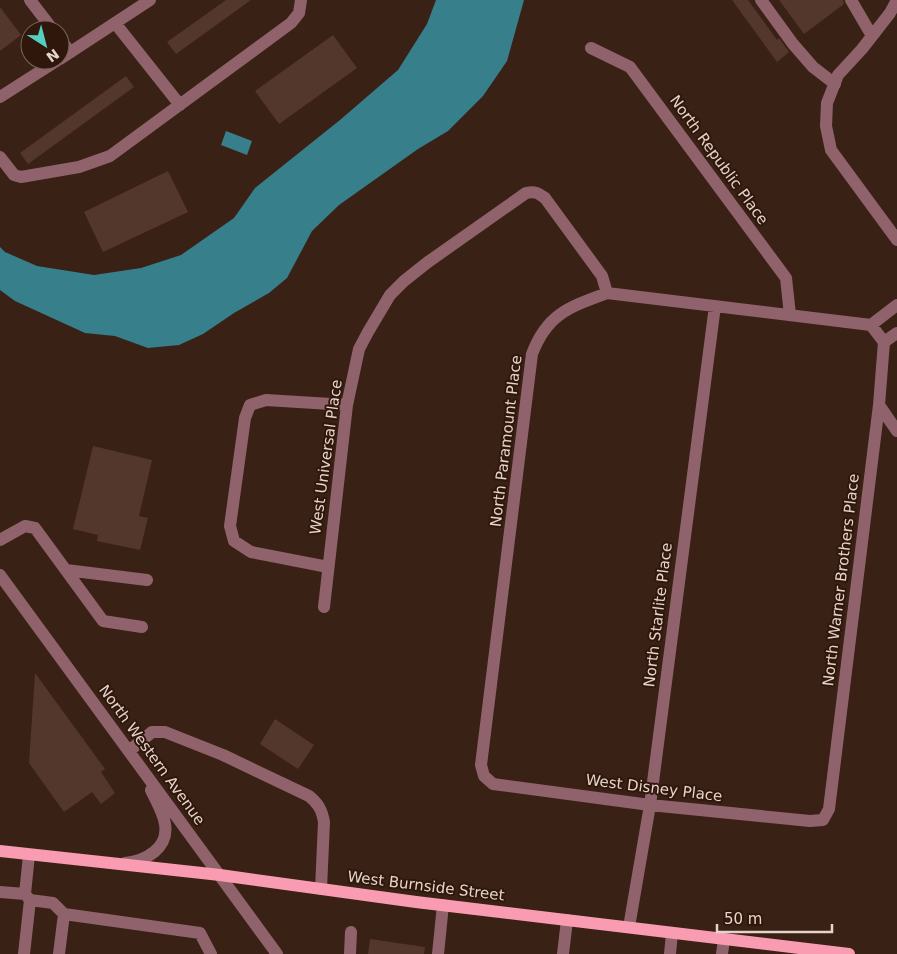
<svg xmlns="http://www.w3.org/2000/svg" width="897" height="954" viewBox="0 0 897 954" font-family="'DejaVu Sans',sans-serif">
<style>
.water{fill:#377f8b}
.building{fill:#54372c}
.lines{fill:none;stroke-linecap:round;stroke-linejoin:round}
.minor{stroke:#90636c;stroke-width:12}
.major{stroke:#f99cb1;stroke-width:12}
.labels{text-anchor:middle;stroke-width:4;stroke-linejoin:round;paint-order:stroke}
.street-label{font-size:15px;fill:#e6d4cc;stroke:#30170b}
</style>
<rect width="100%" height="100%" fill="#3a2115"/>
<path class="water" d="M 436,0 L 524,0 L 507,61 L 483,96 L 448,131 L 418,149 L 339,205 L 312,231 L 287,278 L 269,293 L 234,313 L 203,334 L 179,345 L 148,348 L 115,336 L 85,333 L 15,301 L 0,290 L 0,247 L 5,252 L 37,266 L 94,275 L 141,268 L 181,255 L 234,218 L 255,188 L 340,120 L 398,70 L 427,24 Z
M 226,131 L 252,141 L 247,155 L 221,145 Z"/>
<path class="building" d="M 226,0 L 251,0 L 176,54 L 167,42 Z
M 732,0 L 748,0 L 777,40 L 779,38 L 789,52 L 777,62 Z
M 779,0 L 843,0 L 844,4 L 804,34 Z
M 0,7 L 21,35 L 0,51 Z
M 333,35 L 357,68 L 279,124 L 255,91 Z
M 126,76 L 134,87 L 28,164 L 20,153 Z
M 168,171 L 188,212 L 103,252 L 84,212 Z
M 93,446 L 152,460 L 139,516 L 148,518 L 140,550 L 97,541 L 98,535 L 73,529 Z
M 35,673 L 105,769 L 101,772 L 115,793 L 101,804 L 92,792 L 64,812 L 29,763 Z
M 275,719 L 314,745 L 298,769 L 260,744 Z
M 370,939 L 425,947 L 424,954 L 368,954 Z"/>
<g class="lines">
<path class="minor" d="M 30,0 L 53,30
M 761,0 L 793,44 L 813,67 L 835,84
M 851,0 L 872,36
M 897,0 L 890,13 L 862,49 L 838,75 L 827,103 L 826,126 L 831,150 L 897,240
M 115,23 L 180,105
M 60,39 L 70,52
M 591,48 L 630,67 L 786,278 L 790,315
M 60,59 L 150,0
M 0,97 L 58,60
M 0,157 L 14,175 L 21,177 L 79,167 L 110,156 L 291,23 L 299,13 L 301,0
M 607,293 L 871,325 L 884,342 L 879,405 L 829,809 L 823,820 L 810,821 L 650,805 L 493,784 L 484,776 L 481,765 L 532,354 C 547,314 569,307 607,293 Z
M 871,325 L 897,305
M 884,342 L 897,333
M 879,405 L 897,431
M 0,540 L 25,526 L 35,528 L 103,621 L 142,627
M 328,567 L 251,552 L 234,541 L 230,526 L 245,418 L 250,405 L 266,400 L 347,405
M 66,570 L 147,580
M 0,575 L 277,954
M 324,607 L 347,405 L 359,349 L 368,332 L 390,295 L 404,281 L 428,262 L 526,193 C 535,191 538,193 545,198 L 602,276 L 607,293
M 129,751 L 152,732 L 165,732 L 223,755 L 309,796 C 318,803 322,810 324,822 L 321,889
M 125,863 C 146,861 169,848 165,824 C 163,812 156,801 151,790
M 0,892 L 25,894 L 29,855
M 30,900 L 53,903 L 64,914
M 629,927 L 650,805 L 715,306
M 24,954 L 30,900 L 25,894
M 59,954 L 64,914 L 200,933 L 211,954
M 350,954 L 351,932
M 438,954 L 443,905
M 563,954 L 567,920
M 670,954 L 672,933
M 722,954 L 724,939"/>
<path class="major" d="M 0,851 L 220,875 L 416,902 L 849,954"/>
</g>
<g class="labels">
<g class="street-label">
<text transform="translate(719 160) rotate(54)" y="5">North Republic Place</text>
<text transform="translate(506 441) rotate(-83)" y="5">North Paramount Place</text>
<text transform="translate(326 457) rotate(-82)" y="5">West Universal Place</text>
<text transform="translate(841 580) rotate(-83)" y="5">North Warner Brothers Place</text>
<text transform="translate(658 615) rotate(-83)" y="5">North Starlite Place</text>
<text transform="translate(152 755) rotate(54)" y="5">North Western Avenue</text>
<text transform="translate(654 788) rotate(7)" y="5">West Disney Place</text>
<text transform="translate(426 886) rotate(7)" y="5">West Burnside Street</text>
</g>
</g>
<g transform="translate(45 45) rotate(144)"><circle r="24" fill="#30170b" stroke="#796358"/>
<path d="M0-4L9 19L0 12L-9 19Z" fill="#57cec2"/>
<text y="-8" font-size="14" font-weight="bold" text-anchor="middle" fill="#e6d4cc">N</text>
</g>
<path d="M717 924v8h115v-8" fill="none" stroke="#e6d4cc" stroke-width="2.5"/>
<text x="724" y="924" font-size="15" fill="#e6d4cc" stroke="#30170b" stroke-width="4" paint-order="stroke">50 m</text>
</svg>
